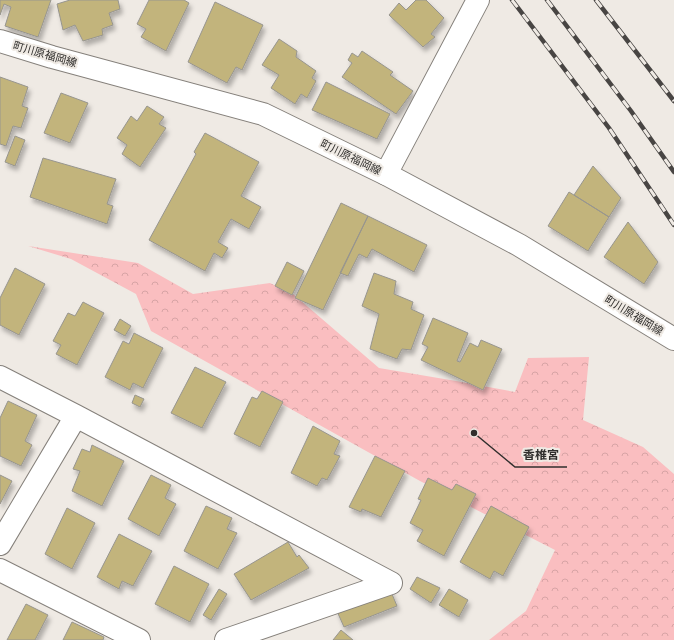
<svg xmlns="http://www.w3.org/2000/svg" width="674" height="640" viewBox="0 0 674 640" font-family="'Asap Condensed','Noto Sans JP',sans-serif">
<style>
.forest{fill:url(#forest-crowns)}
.building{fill:#c2b47b;stroke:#97958f;filter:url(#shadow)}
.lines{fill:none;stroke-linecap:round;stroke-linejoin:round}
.street-casing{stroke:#85807b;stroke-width:24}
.secondary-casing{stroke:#85807b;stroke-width:24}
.street{stroke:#fff;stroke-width:22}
.secondary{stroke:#fff;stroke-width:22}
.rail-casing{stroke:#484543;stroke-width:4.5}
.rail{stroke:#efeae4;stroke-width:3;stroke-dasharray:9;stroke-linecap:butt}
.labels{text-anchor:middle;stroke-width:4;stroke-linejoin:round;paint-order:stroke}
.street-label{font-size:11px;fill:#312f2d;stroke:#efeae4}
.leader{fill:none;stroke:#312f2d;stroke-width:1.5}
.callout-dot{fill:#312f2d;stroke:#efeae4;stroke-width:1.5}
.callout-label{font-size:12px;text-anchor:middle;font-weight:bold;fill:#312f2d;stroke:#efeae4;stroke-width:4;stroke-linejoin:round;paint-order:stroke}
</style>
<defs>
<pattern id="forest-crowns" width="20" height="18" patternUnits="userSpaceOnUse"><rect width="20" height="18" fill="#fabec0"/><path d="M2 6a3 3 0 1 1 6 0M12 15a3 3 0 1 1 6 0" fill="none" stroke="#d7a4a5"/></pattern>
<filter id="shadow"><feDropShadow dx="2.5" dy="4.5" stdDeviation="2" flood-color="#0004"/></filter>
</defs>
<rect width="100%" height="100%" fill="#efeae4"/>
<path class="forest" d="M 28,246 L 138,263 L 193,294 L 270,283 L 293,294 L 379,368 L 456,381 L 515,392 L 528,358 L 589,357 L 583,420 L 643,447 L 674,474 L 674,640 L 489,640 L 526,611 L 555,550 L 420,481 L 151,331 L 136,294 L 71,259 Z"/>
<path class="building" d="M 0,0 L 51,0 L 38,37 L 5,26 L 11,7 L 4,4 L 0,15 Z
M 70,0 L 118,0 L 120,9 L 109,13 L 113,25 L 102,29 L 103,35 L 83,41 L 75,25 L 63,30 L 57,4 Z
M 149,0 L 184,0 L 189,3 L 166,51 L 141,37 L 146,29 L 137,24 Z
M 416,0 L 426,0 L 444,18 L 431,34 L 435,37 L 423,47 L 389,15 L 399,3 L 406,10 Z
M 215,2 L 263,25 L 242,70 L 236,67 L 227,83 L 188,62 Z
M 279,39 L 297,51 L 296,57 L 316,71 L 312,78 L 316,81 L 307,98 L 301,94 L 295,104 L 271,88 L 279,75 L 262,65 Z
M 362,51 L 393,72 L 390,75 L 413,91 L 396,114 L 342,77 L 352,63 L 348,60 L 352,53 L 358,57 Z
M 0,77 L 28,87 L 22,106 L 28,108 L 21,128 L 13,126 L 6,146 L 0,144 Z
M 326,82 L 390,114 L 377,139 L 312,110 Z
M 61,93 L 88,103 L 70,143 L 44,133 Z
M 147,106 L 164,117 L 159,124 L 166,128 L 140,167 L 122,154 L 127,145 L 117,138 L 131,116 L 137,121 Z
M 205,133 L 259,162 L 241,196 L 261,207 L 249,229 L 231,219 L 218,242 L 228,248 L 222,258 L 214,253 L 205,271 L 149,240 L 196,154 L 194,152 Z
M 15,136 L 25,140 L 15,166 L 5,162 Z
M 43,158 L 116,179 L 107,204 L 113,206 L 107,224 L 30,197 Z
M 593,166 L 621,198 L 609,217 L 574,195 Z
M 569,192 L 609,217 L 588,251 L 548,226 Z
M 341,203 L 368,216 L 323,310 L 295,298 Z
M 368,216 L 427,245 L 414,272 L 372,249 L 367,258 L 359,254 L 348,276 L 340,273 Z
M 628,222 L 658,262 L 644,284 L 604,257 Z
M 287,262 L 304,271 L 292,295 L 275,286 Z
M 15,268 L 45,284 L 19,335 L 0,325 L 0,298 Z
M 374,273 L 396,281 L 394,294 L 413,302 L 411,309 L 424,315 L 411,350 L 402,349 L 397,359 L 370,349 L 379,314 L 362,306 Z
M 83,302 L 104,313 L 77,365 L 56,354 L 61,345 L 53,341 L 68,313 L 75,316 Z
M 433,318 L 468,333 L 457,361 L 460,362 L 470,343 L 478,347 L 481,340 L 502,349 L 483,390 L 421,360 L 428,347 L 422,344 Z
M 120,319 L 131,326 L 125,336 L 114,330 Z
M 134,333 L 163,348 L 143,388 L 133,383 L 130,390 L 105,377 L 123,341 L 129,344 Z
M 195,367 L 226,382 L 202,428 L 171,413 Z
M 262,391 L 283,402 L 260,447 L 234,434 L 252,397 L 257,399 Z
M 135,395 L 144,399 L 140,407 L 132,403 Z
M 8,401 L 37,415 L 25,441 L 32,445 L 21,466 L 0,456 L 0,418 Z
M 313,426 L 340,441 L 334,454 L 340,456 L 327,480 L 322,478 L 317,486 L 291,473 Z
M 92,445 L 124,461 L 102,506 L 72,491 L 80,471 L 73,469 L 82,449 L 90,452 Z
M 375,456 L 405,471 L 381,517 L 362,509 L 361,512 L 349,507 Z
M 0,475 L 12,481 L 0,504 Z
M 151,475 L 171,485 L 165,498 L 176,504 L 159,536 L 128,519 Z
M 428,478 L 452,490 L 456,484 L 476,494 L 444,556 L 417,541 L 423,530 L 410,523 L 421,500 L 418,499 Z
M 206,506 L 232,518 L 227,529 L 237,533 L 218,569 L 184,551 Z
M 491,506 L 529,527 L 503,576 L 494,571 L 490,579 L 460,562 Z
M 67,508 L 95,523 L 72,569 L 45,554 Z
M 119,534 L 152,551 L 133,586 L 122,581 L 119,589 L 97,577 Z
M 288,542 L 297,557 L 299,555 L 309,568 L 251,600 L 234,574 Z
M 174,566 L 209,584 L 190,622 L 155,604 Z
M 417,577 L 440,588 L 431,603 L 410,589 Z
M 389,587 L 397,606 L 344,627 L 336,609 Z
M 219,589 L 227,594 L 211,620 L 203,615 Z
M 449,589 L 468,600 L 459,617 L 439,605 Z
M 26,604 L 48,615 L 35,640 L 7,640 Z
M 72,622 L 104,637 L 103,640 L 63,640 Z
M 341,630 L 353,640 L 333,640 Z"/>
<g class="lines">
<g class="street-casing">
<path id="street" d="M 386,174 L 478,0
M 0,377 L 76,416 L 391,583
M 0,544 L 76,416
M 0,570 L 139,640
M 226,640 L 391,583"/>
</g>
<g class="secondary-casing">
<path id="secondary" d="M 0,41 L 52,57 L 263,114 L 386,174 L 519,245 L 674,339"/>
</g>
<use href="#street" class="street"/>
<use href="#secondary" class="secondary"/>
<g class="rail-casing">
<path id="rail" d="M 512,0 L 609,128 L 674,225
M 547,0 L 631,111 L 674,172
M 596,0 L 674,101"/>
</g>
<use href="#rail" class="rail"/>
</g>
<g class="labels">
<g class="street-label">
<text transform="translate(45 54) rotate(16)" y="4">町川原福岡線</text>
<text transform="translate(351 157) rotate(26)" y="4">町川原福岡線</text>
<text transform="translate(634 315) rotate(31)" y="4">町川原福岡線</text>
</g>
</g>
<path class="leader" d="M474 433L515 467H567"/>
<circle class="callout-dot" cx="474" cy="433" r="4"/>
<g class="callout-label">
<text x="541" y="459">香椎宮</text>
</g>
</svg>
